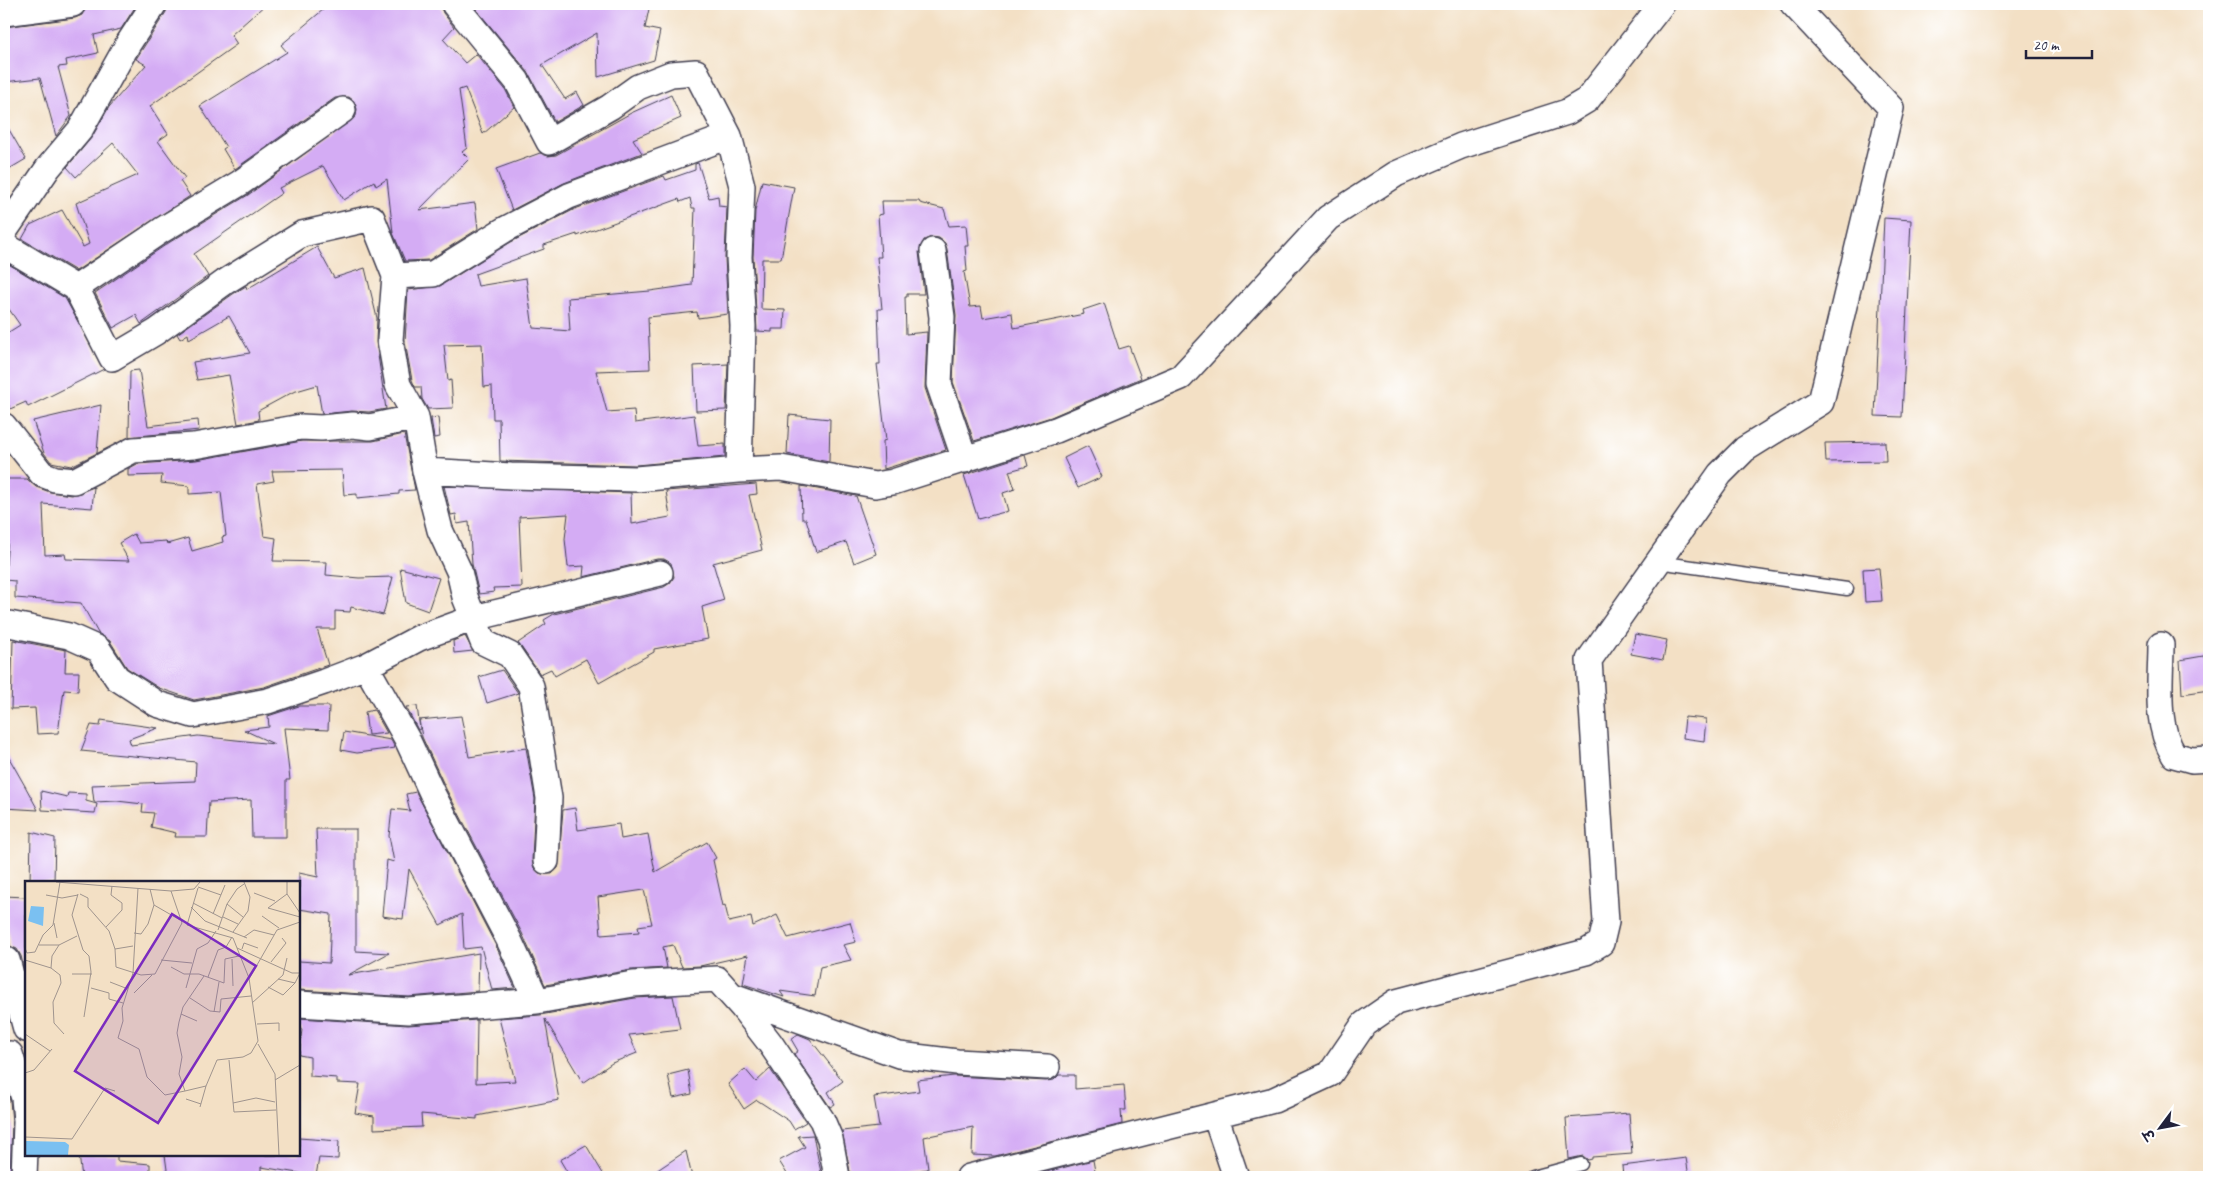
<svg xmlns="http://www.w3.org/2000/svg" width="2213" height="1181" viewBox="0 0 2213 1181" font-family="Caveat,'Playpen Sans Deva',sans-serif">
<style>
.building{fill:#d4acf4;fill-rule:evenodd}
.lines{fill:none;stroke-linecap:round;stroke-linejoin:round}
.service-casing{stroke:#413e50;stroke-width:15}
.minor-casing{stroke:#413e50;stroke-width:28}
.service{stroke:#fff;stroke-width:12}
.minor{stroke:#fff;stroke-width:25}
.inset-road{fill:none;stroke:#9f948e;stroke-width:1}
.view{fill:#7b2cbf;fill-opacity:0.15;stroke:#7b2cbf;stroke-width:2.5}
.inset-edge{fill:none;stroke:#22223b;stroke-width:2.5}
</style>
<rect width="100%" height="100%" fill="#fff"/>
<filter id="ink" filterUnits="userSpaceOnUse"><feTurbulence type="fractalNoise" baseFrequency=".02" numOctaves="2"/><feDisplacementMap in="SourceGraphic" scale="10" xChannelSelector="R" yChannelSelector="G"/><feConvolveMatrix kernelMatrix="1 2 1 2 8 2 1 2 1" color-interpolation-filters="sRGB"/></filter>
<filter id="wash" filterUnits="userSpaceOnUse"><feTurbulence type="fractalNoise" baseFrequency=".0096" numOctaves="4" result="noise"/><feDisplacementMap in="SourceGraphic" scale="20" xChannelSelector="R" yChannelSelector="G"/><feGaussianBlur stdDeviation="1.12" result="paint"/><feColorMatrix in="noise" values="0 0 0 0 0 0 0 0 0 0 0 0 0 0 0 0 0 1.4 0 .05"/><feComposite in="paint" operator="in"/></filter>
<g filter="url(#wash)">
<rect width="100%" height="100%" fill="#f3e0c5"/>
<g id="blocks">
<path class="building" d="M 87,4 L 137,4 L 121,29 L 94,35 L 98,53 L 66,60 L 67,66 L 58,67 L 71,116 L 56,136 L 40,78 L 4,82 L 4,27 L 75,18 L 82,15 Z
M 168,4 L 266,4 L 231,35 L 237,44 L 150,106 L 168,134 L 158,141 L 185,178 L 180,181 L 190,196 L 76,271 L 22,239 L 30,225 L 62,210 L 83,247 L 89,244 L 76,203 L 138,175 L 113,143 L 76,177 L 67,167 L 92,137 L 109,107 L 146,65 L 136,59 L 166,12 Z
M 330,4 L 440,4 L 443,13 L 454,27 L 443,39 L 465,63 L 476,54 L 505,89 L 514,107 L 483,134 L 465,88 L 459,90 L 467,148 L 462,152 L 469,159 L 419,210 L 475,203 L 478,229 L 429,260 L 405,261 L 393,233 L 387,179 L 376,186 L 374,181 L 344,200 L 323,166 L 279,188 L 282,193 L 194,254 L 208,276 L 141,324 L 136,315 L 113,328 L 95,293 L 170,242 L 248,195 L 356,116 L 357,109 L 354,101 L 349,97 L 335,98 L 235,169 L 223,149 L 226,147 L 200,106 L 287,52 L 281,45 Z
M 472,4 L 650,4 L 645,28 L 660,31 L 654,60 L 598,77 L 597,33 L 542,65 L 565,99 L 577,92 L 584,105 L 555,122 L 528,72 Z
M 671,95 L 681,118 L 633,139 L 642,153 L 564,183 L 512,210 L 496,169 L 540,153 L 548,156 L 556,155 L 631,113 Z
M 4,121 L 26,159 L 4,172 Z
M 698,163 L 709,198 L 718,196 L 719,206 L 727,207 L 725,258 L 728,314 L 698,318 L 697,312 L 648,317 L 650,369 L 596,371 L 607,412 L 634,410 L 635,423 L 694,415 L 698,446 L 725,444 L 725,457 L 636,465 L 500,461 L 499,419 L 493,419 L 492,386 L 484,387 L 482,344 L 444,345 L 448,381 L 451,380 L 453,408 L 428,409 L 422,399 L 421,387 L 415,387 L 412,380 L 405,342 L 408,290 L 440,286 L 511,242 L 575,209 L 664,176 L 666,180 L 695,170 L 695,164 ZM 690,198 L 692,208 L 695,208 L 692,285 L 650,291 L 568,298 L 570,331 L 533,328 L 526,278 L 478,286 L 475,274 L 544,249 L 544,245 L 577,234 L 577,236 L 679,199 L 680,202 Z
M 762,181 L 794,187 L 781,259 L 762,259 L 761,309 L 785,310 L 784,329 L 772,329 L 772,332 L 757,331 L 753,257 L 755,211 Z
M 882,201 L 919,201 L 920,203 L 944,209 L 949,226 L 966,225 L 968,246 L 965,246 L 967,271 L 964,272 L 970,307 L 981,306 L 983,318 L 1012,313 L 1014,328 L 1084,314 L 1083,310 L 1104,303 L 1119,349 L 1129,346 L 1141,378 L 1051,417 L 974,441 L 953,382 L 956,315 L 947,249 L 945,243 L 939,238 L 931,237 L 924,240 L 919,252 L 924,294 L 907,294 L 907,297 L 905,297 L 906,334 L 927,332 L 925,388 L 946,450 L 884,469 L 883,441 L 886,440 L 877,364 L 880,364 L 878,309 L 882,309 L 877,257 L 881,257 L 878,215 L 883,214 Z
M 1884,218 L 1911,220 L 1902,417 L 1875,416 Z
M 317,247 L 334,278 L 365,268 L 377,318 L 376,342 L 386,409 L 369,412 L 352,411 L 322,414 L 317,385 L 293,392 L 258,411 L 259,420 L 238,424 L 229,375 L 197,380 L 193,362 L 250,353 L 229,316 L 189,339 L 188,334 L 180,339 L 177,334 L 233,294 L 246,286 L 247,289 Z
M 5,262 L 65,298 L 104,369 L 28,407 L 26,402 L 10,409 L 4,392 L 4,335 L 20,325 L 4,302 Z
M 728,364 L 726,410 L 696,411 L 694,366 Z
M 139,370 L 148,426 L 198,420 L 199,430 L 129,437 L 130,371 Z
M 101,405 L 97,453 L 71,466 L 51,462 L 44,453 L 33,421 Z
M 789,415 L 830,419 L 829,462 L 787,454 Z
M 438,417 L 440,437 L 434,438 L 431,418 Z
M 404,434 L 415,490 L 399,491 L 399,494 L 357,498 L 357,494 L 344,495 L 342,470 L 272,471 L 274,481 L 257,484 L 264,536 L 276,538 L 273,561 L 327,562 L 326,575 L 359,578 L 393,577 L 383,615 L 351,607 L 350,612 L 335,611 L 335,629 L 317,629 L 328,665 L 319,668 L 264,687 L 194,700 L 159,688 L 127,668 L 110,641 L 98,633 L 81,603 L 15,598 L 15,581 L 5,580 L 8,537 L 4,537 L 4,479 L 27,479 L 36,487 L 50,492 L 72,495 L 94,487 L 92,508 L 43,504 L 45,555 L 65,554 L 66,559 L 129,561 L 119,543 L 134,534 L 139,543 L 166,541 L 167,544 L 188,538 L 192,551 L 223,542 L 222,537 L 226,536 L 221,492 L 189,494 L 189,486 L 161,483 L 162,475 L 128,476 L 128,469 L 137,464 L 196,460 L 302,441 L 373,441 Z
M 1885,442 L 1886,461 L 1826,462 L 1825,443 Z
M 1088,446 L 1102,477 L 1078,488 L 1064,458 Z
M 1025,455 L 1028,466 L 1009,471 L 1015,489 L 1003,493 L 1008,511 L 978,519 L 964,475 Z
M 756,484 L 757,494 L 749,495 L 762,550 L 713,563 L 724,600 L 702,607 L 708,639 L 654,649 L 654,652 L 599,683 L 586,659 L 555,676 L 551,669 L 540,674 L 518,643 L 546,624 L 544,620 L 554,614 L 664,587 L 670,583 L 674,577 L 671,563 L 664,559 L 657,559 L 583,577 L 584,566 L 568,567 L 565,539 L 568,514 L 519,517 L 522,587 L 493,588 L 494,592 L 479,594 L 472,564 L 469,522 L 457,524 L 456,514 L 451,515 L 444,486 L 631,493 L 632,524 L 670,517 L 666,491 Z
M 801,486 L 856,496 L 876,554 L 854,563 L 846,542 L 816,552 L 806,519 L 802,519 Z
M 400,568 L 439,578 L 428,611 L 406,603 Z
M 1879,568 L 1882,601 L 1865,602 L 1863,569 Z
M 1635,634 L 1667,640 L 1663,660 L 1631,654 Z
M 465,636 L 473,651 L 454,653 L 453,641 Z
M 13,640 L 66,650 L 65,672 L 79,672 L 78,691 L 64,690 L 58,733 L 37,734 L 35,708 L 11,709 Z
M 2209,655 L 2209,690 L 2182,694 L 2180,660 Z
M 502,670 L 518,693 L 487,703 L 479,677 Z
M 299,706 L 329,706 L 328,730 L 284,728 L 290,780 L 286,780 L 286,837 L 252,837 L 251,800 L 209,802 L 207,837 L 175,837 L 176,833 L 151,827 L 154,813 L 142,812 L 143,804 L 117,801 L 94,802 L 92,785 L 195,781 L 196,762 L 81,751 L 91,725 L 100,726 L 101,720 L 158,728 L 129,739 L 131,745 L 198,736 L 274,744 L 244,730 L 269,727 L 268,716 Z
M 417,706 L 420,729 L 418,730 L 406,707 Z
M 374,710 L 387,733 L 368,735 L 365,712 Z
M 461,716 L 469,757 L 526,748 L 535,799 L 532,860 L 534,868 L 539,873 L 552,874 L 558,868 L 563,810 L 575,808 L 578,830 L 619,824 L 621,839 L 648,834 L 655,872 L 707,842 L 716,858 L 713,860 L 723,906 L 725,905 L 729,922 L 751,917 L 753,926 L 777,915 L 788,938 L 850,922 L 856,942 L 843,945 L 851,960 L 820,967 L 815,996 L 780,991 L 784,997 L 743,984 L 748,955 L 700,966 L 682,967 L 673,945 L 663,947 L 667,968 L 631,970 L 545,985 L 522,933 L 446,789 L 422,737 L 419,720 ZM 644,890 L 652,924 L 638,926 L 639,932 L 601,935 L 598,897 Z
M 1685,717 L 1706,719 L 1704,741 L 1683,738 Z
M 344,732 L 391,740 L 395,748 L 357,753 L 341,750 Z
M 4,749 L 25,786 L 38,810 L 4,808 Z
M 41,791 L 67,797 L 68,793 L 86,794 L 86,801 L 97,804 L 95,813 L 42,810 Z
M 416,792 L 496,946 L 515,988 L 492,990 L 481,947 L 464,949 L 462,914 L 440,925 L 409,869 L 403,919 L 382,916 L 387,860 L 394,862 L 389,836 L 392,809 L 410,811 L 406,794 Z
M 316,829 L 356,829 L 356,951 L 389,953 L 348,975 L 479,953 L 478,991 L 409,997 L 299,990 L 299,961 L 329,963 L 331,914 L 299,909 L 299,873 L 318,877 Z
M 31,832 L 55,838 L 54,882 L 30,882 Z
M 4,896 L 26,897 L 26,976 L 21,956 L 17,949 L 10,946 Z
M 673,996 L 680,1029 L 629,1035 L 637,1053 L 612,1063 L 583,1083 L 545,1019 L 559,1100 L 477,1116 L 477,1119 L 421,1114 L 422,1127 L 374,1129 L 374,1116 L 355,1113 L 360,1084 L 337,1083 L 337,1078 L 310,1076 L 310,1057 L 299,1055 L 302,1029 L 299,1028 L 299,1018 L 408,1025 L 477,1020 L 476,1083 L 515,1081 L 499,1018 L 540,1015 L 635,998 Z
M 798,1034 L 810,1039 L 843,1081 L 828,1092 L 835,1104 L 830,1107 L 794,1054 L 798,1051 L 791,1039 Z
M 745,1069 L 756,1082 L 770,1069 L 806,1122 L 794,1129 L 789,1121 L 757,1100 L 744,1109 L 728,1084 Z
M 688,1070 L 692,1094 L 673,1098 L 668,1075 Z
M 1059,1075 L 1075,1075 L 1075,1089 L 1124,1085 L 1126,1110 L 1121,1110 L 1122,1124 L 995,1156 L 972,1155 L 973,1127 L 924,1137 L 928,1169 L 883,1177 L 851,1177 L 842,1131 L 879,1127 L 874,1097 L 919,1091 L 917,1080 L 954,1076 L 1046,1081 L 1054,1080 Z
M 4,1082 L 10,1101 L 12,1122 L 10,1177 L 4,1177 Z
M 1629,1113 L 1632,1154 L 1592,1157 L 1592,1159 L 1588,1160 L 1583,1156 L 1569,1159 L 1566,1118 Z
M 813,1135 L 822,1177 L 789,1177 L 779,1161 L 805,1147 L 798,1136 Z
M 299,1138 L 339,1141 L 338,1159 L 319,1158 L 316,1176 L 261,1167 L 261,1177 L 168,1177 L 165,1155 L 299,1155 Z
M 586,1145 L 605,1177 L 570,1177 L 560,1160 Z
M 686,1151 L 692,1177 L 647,1177 Z
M 79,1155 L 117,1155 L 117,1161 L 150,1164 L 150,1177 L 82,1177 Z
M 1686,1158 L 1689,1177 L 1623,1177 L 1622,1166 Z
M 1093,1160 L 1096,1177 L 1027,1177 Z"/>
</g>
</g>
<g filter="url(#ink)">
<use href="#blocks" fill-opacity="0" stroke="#413e50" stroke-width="1"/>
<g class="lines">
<g class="service-casing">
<path id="service" d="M 1658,562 L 1847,589
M 1533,1177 L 1581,1164"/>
</g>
<g class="minor-casing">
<path id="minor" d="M 454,4 L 517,81 L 549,142 L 610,107 L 638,87 L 671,74 L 696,72 L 729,136 L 742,186 L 739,257 L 743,326 L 739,470
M 4,13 L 73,4
M 4,232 L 48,168 L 80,130 L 128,44 L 154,4
M 4,245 L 76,288 L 112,358 L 156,332 L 225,282 L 302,234 L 372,218 L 395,276 L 390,340 L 398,385 L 416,417 L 425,471 L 440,530 L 459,571 L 465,597 L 483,642 L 510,655 L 531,686 L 549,798 L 546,861
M 933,251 L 942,317 L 939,384 L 965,460
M 395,276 L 433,274 L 504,230 L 569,196 L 729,136
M 76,288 L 162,230 L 240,183 L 343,110
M 4,426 L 42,474 L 55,479 L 74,481 L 133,450 L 194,446 L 301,427 L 321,428 L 353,425 L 370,427 L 416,417
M 425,471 L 511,476 L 636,479 L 739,470 L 781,468 L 875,485 L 893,482 L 1056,430 L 1181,377 L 1328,218 L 1396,174 L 1461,146 L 1567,112 L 1587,100 L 1662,4
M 4,623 L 69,636 L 98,649 L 117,678 L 157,704 L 193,715 L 268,701 L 324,682 L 366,666 L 419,638 L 474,618 L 660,573
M 2161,645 C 2161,682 2154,723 2174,755 L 2192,760 L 2209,759
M 366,666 L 407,739 L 433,795 L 509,940 L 537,1001
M 7,960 L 26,1029
M 733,996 L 899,1055 L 957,1062 L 1047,1067
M 299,1004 L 409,1011 L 537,1001 L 633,984 L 717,979 L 743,1008 L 770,1043 L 822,1120 L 830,1139 L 837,1177
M 10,1054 L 24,1098 L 26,1120
M 1215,1115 L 1236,1177
M 24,1177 L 26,1123
M 969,1177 L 1274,1100 L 1330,1074 L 1364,1024 L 1396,1002 L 1586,952 L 1601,943 L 1606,922 L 1589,660 L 1720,474 L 1745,449 L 1821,402 L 1891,108 L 1793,4"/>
</g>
<use href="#service" class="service"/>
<use href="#minor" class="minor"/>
</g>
</g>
<g transform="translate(25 881)">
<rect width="275" height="275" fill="#f3e0c5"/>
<path d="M 6,25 L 19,26 L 18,45 L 3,40 ZM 1,260 L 40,261 L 44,264 L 43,274 L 0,274 Z" fill="#7ac0f1"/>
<path class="inset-road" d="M 31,1 L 146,10 L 169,8 L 175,1M 262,1 L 262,13 L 275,32M 173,6 L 196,14M 113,7 L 108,92 L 97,127 L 98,140 L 93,157 L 114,168 L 122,196 L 140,214 L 160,210 L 154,193 L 157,176 L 152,152 L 154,141 L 158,126 L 179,95M 125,8 L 129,24 L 155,39M 229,12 L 250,20M 53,13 L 47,34 L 58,69 L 64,75 L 66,91 L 59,136M 55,13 L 63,17 L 63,26 L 84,50 L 90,68 L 91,86 L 116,94 L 130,93 L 157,42 L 146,10M 262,13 L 243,27 L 275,36M 21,14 L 37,17 L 53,14M 168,22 L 197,37M 202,23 L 218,36M 166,26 L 180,40 L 222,57M 188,33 L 200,4M 237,35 L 254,47M 198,36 L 213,43M 29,42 L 32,57M 81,46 L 97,29 L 97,22 L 86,14 L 87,5M 193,49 L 202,23 L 212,8 L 219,3M 208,51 L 223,30 L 225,16 L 219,1M 109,52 L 116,53 L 123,43 L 129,24M 219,56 L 229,49 L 249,54M 14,64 L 34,64 L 52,55M 34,64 L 27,75 L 26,87 L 35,94 L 36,102 L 28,121 L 29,142 L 39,153M 0,67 L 2,72 L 10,71 L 18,54 L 28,44 L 35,1M 212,67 L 267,92 L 275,92M 90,68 L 108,65M 217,68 L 219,62 L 233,67M 207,78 L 208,105M 0,79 L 26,87M 136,79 L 167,82M 246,81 L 261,62 L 257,57M 146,86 L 159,93 L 174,93 L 199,102 L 200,78 L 214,75M 47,93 L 67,93M 183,96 L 193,69 L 201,66 L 207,56M 224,98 L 252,49 L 275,41M 253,98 L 270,102 L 275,92M 85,101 L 103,108M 243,106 L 258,114 L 270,102M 66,107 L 84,112 L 84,118 L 98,122M 161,107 L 172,68 L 183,62 L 191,50M 109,112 L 127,94M 165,117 L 185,130 L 195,131 L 196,118 L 226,115M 227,122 L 258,94 L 262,77M 189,131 L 194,101M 156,133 L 172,140M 232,143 L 254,142 L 254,150M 0,153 L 25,170M 233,163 L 250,193 L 254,274M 204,179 L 209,231 L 251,229M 0,192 L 9,189 L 27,168M 250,199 L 275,184M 160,210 L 181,205 L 192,179 L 218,176 L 226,172 L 233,160 L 224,97 L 208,57 L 162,44 L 173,7M 161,218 L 176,223M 208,222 L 231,217 L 250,221M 175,226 L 181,205M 0,256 L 47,258 L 80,207 L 90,210"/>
<path class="view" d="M 147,33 L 231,85 L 133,242 L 50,190 Z"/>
<rect width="275" height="275" class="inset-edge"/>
</g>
<rect width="2213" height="1181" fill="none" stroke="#fff" stroke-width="20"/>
<g transform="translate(2160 1128) rotate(238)" stroke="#ffffff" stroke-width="4" paint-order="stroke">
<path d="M0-4L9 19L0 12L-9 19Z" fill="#22223b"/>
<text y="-8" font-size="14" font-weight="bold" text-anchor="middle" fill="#22223b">उ</text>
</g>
<path d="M2026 50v8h66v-8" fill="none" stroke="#22223b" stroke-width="2.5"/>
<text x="2033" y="50" font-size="15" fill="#22223b" stroke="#ffffff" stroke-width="4" paint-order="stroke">20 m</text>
</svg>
